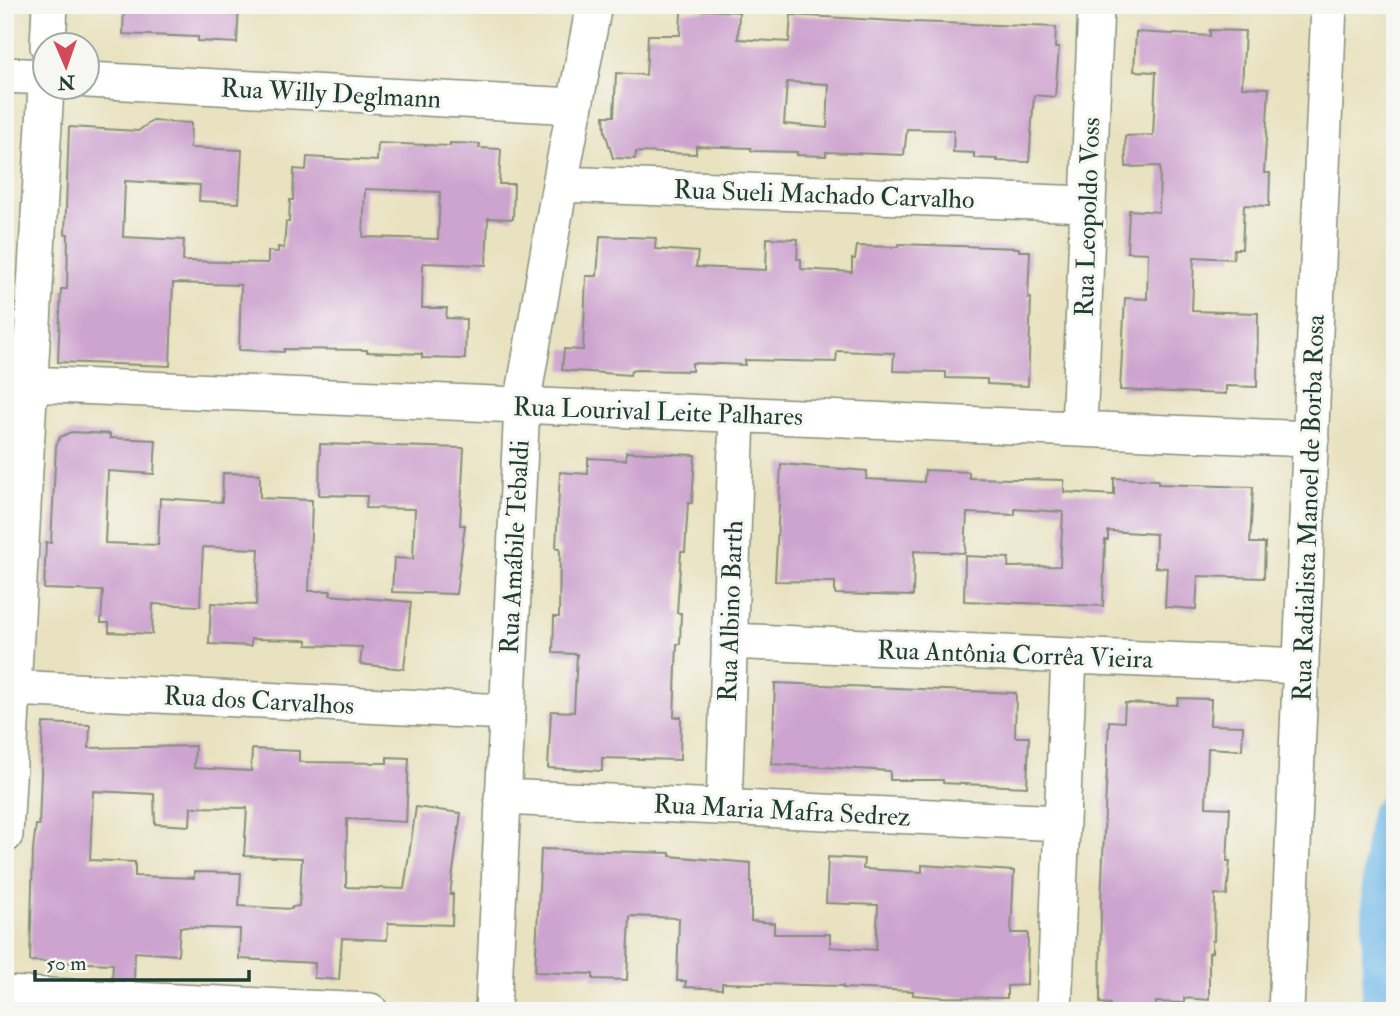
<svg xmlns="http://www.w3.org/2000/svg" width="1400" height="1016" viewBox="0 0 1400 1016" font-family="'IM FELL Double Pica',serif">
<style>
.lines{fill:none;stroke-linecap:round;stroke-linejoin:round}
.river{stroke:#71b9e9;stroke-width:51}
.building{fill:#cda3cf;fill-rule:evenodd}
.minor-casing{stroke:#84907a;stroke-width:38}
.minor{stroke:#fff;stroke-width:35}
.labels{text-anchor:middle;stroke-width:6;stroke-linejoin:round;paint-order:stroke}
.street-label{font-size:26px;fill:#1f3d34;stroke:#f6f6f2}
</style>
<rect width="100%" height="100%" fill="#f6f6f2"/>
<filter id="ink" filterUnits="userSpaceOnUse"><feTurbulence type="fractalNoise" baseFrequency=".0143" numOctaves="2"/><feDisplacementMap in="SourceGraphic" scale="14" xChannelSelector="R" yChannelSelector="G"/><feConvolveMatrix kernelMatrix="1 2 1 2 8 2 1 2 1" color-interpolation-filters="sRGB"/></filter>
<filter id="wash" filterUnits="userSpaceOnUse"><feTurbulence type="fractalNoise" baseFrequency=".00686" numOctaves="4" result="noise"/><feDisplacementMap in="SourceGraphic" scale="28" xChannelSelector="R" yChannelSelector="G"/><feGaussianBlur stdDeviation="1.57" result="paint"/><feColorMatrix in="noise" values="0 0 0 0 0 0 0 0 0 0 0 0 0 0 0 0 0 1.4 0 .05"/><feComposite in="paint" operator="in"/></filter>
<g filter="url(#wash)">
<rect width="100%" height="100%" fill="#e9e2c0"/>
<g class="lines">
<path class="river" d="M 1387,1011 L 1388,869 L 1395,819"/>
</g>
<g id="blocks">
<path class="building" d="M 124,5 L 239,5 L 237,43 L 198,41 L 198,37 L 123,34 Z
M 706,10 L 739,12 L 738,39 L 789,42 L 791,15 L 912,22 L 1056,27 L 1055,48 L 1059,48 L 1055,97 L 1034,95 L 1029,162 L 997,161 L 997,159 L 974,158 L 974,153 L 953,152 L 954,130 L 907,129 L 904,155 L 826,152 L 826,156 L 797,155 L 797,152 L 751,151 L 751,148 L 696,146 L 696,154 L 636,152 L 635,159 L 613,158 L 605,132 L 604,116 L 614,116 L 616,73 L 646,75 L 648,35 L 680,35 L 681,11 ZM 787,82 L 829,84 L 827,128 L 784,124 Z
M 1210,30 L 1245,31 L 1242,87 L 1269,88 L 1264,173 L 1270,173 L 1269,206 L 1244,205 L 1242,249 L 1234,249 L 1233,259 L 1194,257 L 1192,311 L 1258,313 L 1257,387 L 1226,386 L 1226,394 L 1120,390 L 1125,298 L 1147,299 L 1148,253 L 1127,252 L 1129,210 L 1159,212 L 1160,166 L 1126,167 L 1125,136 L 1153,135 L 1156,72 L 1134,71 L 1136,32 L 1210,36 Z
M 152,121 L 191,123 L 190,148 L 242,150 L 239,203 L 199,201 L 200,185 L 125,181 L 123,237 L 184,240 L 183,261 L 268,263 L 268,251 L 278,252 L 278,247 L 284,248 L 286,222 L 289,222 L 290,200 L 293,200 L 294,169 L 306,170 L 307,157 L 377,161 L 378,143 L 450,146 L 450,143 L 480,144 L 479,148 L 501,149 L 499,184 L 514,184 L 513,219 L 488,218 L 486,265 L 423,263 L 422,308 L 447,308 L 446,318 L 466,319 L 465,359 L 422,358 L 422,354 L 367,352 L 367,350 L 284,349 L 284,352 L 239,350 L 241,285 L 173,283 L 170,366 L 58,362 L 61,289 L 67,289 L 68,234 L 65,234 L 69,127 L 138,131 ZM 365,189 L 440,192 L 438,239 L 363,237 Z
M 600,236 L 656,238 L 655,249 L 698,252 L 696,267 L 766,270 L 767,238 L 798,239 L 797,259 L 801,259 L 801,269 L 852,272 L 852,259 L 855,259 L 857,246 L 898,247 L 899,244 L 1019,248 L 1019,251 L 1030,251 L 1028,298 L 1031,298 L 1028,386 L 987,384 L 987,379 L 946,378 L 946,372 L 893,371 L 894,353 L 837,351 L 836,362 L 745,360 L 745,365 L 692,363 L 692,371 L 636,370 L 631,371 L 630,375 L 562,370 L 564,349 L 583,350 L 586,276 L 597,276 Z
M 71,432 L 110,434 L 110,438 L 156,440 L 154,474 L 108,471 L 105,543 L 158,545 L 160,498 L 222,502 L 223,473 L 260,474 L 260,498 L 312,500 L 309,591 L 331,591 L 330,595 L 411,602 L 404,669 L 360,664 L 362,647 L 307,645 L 307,640 L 251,639 L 251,646 L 209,644 L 211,603 L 256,605 L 259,549 L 203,547 L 200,606 L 153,604 L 152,634 L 109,632 L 109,623 L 101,623 L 103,591 L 44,589 L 46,542 L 51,543 L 56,446 L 60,437 Z
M 320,444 L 464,448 L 460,525 L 465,525 L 456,594 L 392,592 L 394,558 L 413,559 L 415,509 L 366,508 L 367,496 L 319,495 Z
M 626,452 L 695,455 L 692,503 L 688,503 L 685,552 L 681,552 L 677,613 L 681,613 L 680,644 L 677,644 L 674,717 L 681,717 L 680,760 L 602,758 L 602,771 L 548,768 L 551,711 L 574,712 L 577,654 L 553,653 L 554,617 L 559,617 L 560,548 L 556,548 L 560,472 L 588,474 L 588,458 L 626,460 Z
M 781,464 L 867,471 L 866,479 L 924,482 L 925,470 L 969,472 L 969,478 L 1064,480 L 1064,492 L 1114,495 L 1114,478 L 1158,480 L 1158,484 L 1253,487 L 1250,543 L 1265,543 L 1264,578 L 1198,576 L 1196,609 L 1165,607 L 1167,568 L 1155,567 L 1156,534 L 1108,531 L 1108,540 L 1105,540 L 1103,606 L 964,601 L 965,556 L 1009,558 L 1008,567 L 1060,566 L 1063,512 L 1015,509 L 1015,515 L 967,513 L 965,553 L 914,551 L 913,596 L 835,594 L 835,582 L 775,581 Z
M 775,683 L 1016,693 L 1015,737 L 1029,737 L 1027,787 L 943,783 L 943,780 L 890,780 L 890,771 L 772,764 Z
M 1178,698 L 1211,699 L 1210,725 L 1243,726 L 1242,750 L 1208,748 L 1206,807 L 1230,808 L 1227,861 L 1230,861 L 1227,895 L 1215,894 L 1214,941 L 1212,941 L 1212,952 L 1209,953 L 1209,1000 L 1184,998 L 1184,1003 L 1156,1002 L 1156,1011 L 1109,1011 L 1110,1004 L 1100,1003 L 1101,901 L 1109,721 L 1124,722 L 1125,703 L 1177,705 Z
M 43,723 L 90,725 L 89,748 L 195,746 L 194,768 L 251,771 L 252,749 L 299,751 L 299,762 L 387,763 L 387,757 L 409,758 L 406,822 L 347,819 L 346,887 L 404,889 L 416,807 L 461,813 L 450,894 L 453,894 L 452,925 L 388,923 L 387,940 L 342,938 L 339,980 L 314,978 L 315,963 L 239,959 L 240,929 L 180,927 L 178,955 L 135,952 L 134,980 L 112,979 L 113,964 L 30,961 L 33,849 L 36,825 L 39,825 ZM 93,791 L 154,794 L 155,824 L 190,826 L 191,807 L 247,808 L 244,856 L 302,858 L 299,906 L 292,907 L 292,909 L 239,906 L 241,873 L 194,872 L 194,878 L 135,876 L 135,862 L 90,860 Z
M 541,849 L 670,853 L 670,856 L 751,863 L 751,921 L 774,923 L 774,934 L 830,934 L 830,947 L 876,950 L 878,905 L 826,903 L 828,857 L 864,859 L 863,869 L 922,872 L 922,865 L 1014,871 L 1011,933 L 1028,933 L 1027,985 L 1007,986 L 1007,998 L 940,997 L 913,995 L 913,991 L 843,988 L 843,986 L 722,983 L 722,989 L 685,987 L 686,981 L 677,981 L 679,918 L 630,916 L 627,980 L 593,979 L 593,974 L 535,972 Z"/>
</g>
</g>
<g filter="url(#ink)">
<use href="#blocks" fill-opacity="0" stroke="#84907a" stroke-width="2"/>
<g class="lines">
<g class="minor-casing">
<path id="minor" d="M 48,46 L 50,5
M 5,75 L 46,77
M 88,80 L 574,106
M 560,184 L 1088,204
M 5,383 L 1311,439
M 1079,429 L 1096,5
M 729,641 L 1301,666
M 13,688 L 506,712
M 502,797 L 1062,823
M 724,807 L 737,414
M 5,835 L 46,87
M 5,994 L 370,1011
M 493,1011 L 522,405 L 560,184 L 594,5
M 1054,1011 L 1069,656
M 1286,1011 L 1329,5"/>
</g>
<use href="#minor" class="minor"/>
</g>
</g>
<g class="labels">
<g class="street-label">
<text transform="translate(331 93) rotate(3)" y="9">Rua Willy Deglmann</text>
<text transform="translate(824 194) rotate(2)" y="9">Rua Sueli Machado Carvalho</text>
<text transform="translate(1087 217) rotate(-88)" y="9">Rua Leopoldo Voss</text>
<text transform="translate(658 411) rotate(2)" y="9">Rua Lourival Leite Palhares</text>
<text transform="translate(1308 508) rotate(-88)" y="9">Rua Radialista Manoel de Borba Rosa</text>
<text transform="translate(514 547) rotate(-87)" y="9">Rua Amábile Tebaldi</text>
<text transform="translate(730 611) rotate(-88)" y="9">Rua Albino Barth</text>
<text transform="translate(1015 654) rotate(2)" y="9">Rua Antônia Corrêa Vieira</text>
<text transform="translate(259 700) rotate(3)" y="9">Rua dos Carvalhos</text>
<text transform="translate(782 810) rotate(3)" y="9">Rua Maria Mafra Sedrez</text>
</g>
</g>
<rect width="1400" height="1016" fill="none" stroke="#f6f6f2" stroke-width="28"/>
<g transform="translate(66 66) rotate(178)"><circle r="33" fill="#f6f6f2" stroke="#a0aca6" stroke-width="2"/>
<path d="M0-5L12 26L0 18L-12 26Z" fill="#d1495b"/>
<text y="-10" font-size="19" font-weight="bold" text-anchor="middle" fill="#1f3d34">N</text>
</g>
<path d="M35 970v10h214v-10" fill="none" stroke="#1f3d34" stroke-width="3.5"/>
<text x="46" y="970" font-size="21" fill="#1f3d34" stroke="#f6f6f2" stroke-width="5" paint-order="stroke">50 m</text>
</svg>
